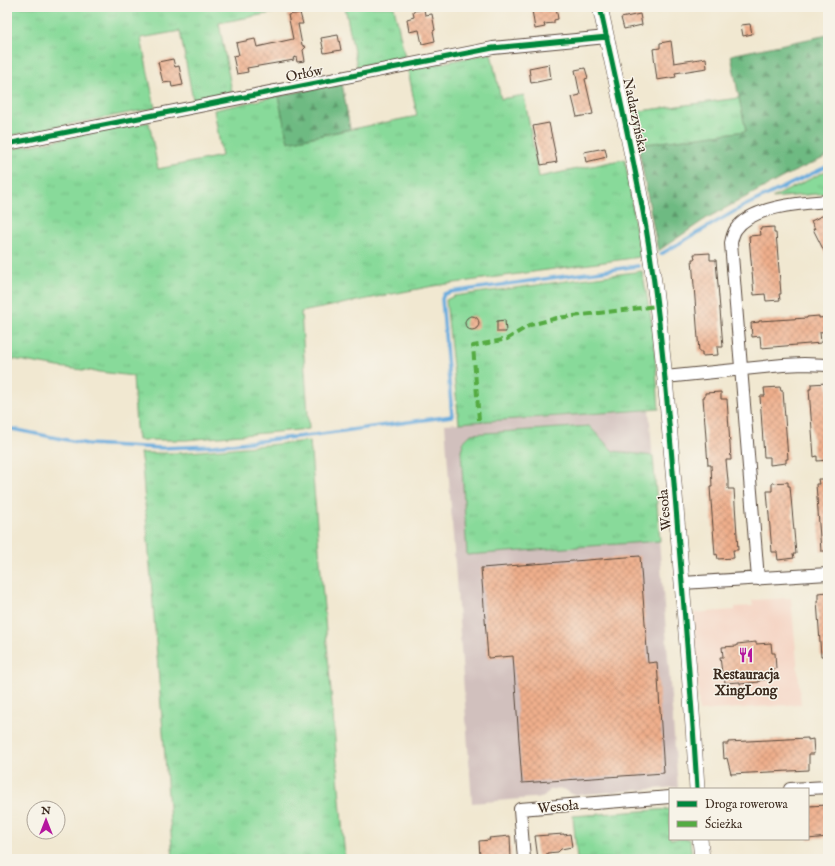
<svg xmlns="http://www.w3.org/2000/svg" width="835" height="866" viewBox="0 0 835 866" font-family="'IM FELL English',serif">
<style>
.built{fill:#f5d3c2}
.industrial{fill:#d1c0bd}
.grass{fill:url(#grass-tufts);stroke:#62825c}
.forest{fill:url(#forest-firs);stroke:#547250}
.lines{fill:none;stroke-linecap:round;stroke-linejoin:round}
.stream{stroke:#69acde;stroke-width:3.5}
.building{fill:url(#building-cross-hatch)}
.minor-casing{stroke:#564639;stroke-width:14}
.tertiary-casing{stroke:#564639;stroke-width:16}
.minor{stroke:#fff;stroke-width:12}
.tertiary{stroke:#fff;stroke-width:15}
.quiet{stroke:#55ab43;stroke-width:4;stroke-dasharray:8 4;stroke-linecap:butt}
.cycleway-casing{stroke:#f7f3e8;stroke-width:8}
.cycleway{stroke:#00873e;stroke-width:5}
.labels{text-anchor:middle;stroke-width:3;stroke-linejoin:round;paint-order:stroke}
.street-label{font-size:14px;fill:#3b2a1e;stroke:#f7f3e8}
.poi-label{font-size:14px;font-weight:bold;fill:#3b2a1e;stroke:#f7f3e8}
</style>
<defs>
<pattern id="grass-tufts" width="24" height="20" patternUnits="userSpaceOnUse"><rect width="24" height="20" fill="#88da9a"/><path d="M3 7l-1-3M5 7V3M7 7l1-3M15 17l-1-3M17 17v-4M19 17l1-3" fill="none" stroke="#76bb84"/></pattern>
<pattern id="forest-firs" width="22" height="20" patternUnits="userSpaceOnUse"><rect width="22" height="20" fill="#6eba82"/><path d="M5 1l3.5 6h-7zM16 11l3.5 6h-7z" fill="#5c976a"/></pattern>
<pattern id="building-cross-hatch" width="8" height="8" patternUnits="userSpaceOnUse"><rect width="8" height="8" fill="#efaf8c"/><path d="M0 0l8 8M0 8l8-8" fill="none" stroke="#c38f72"/></pattern>
</defs>
<rect width="100%" height="100%" fill="#f7f3e8"/>
<filter id="ink" filterUnits="userSpaceOnUse"><feTurbulence type="fractalNoise" baseFrequency=".025" numOctaves="2"/><feDisplacementMap in="SourceGraphic" scale="8" xChannelSelector="R" yChannelSelector="G"/><feConvolveMatrix kernelMatrix="1 2 1 2 8 2 1 2 1" color-interpolation-filters="sRGB"/></filter>
<filter id="wash" filterUnits="userSpaceOnUse"><feTurbulence type="fractalNoise" baseFrequency=".012" numOctaves="4" result="noise"/><feDisplacementMap in="SourceGraphic" scale="16" xChannelSelector="R" yChannelSelector="G"/><feGaussianBlur stdDeviation="0.9" result="paint"/><feColorMatrix in="noise" values="0 0 0 0 0 0 0 0 0 0 0 0 0 0 0 0 0 1.4 0 .05"/><feComposite in="paint" operator="in"/></filter>
<g filter="url(#wash)">
<rect width="100%" height="100%" fill="#f1e8d1"/>
<path class="built" d="M 791,598 L 801,704 L 699,711 L 694,613 L 735,610 L 735,607 L 753,606 L 752,600 Z"/>
<path class="industrial" d="M 649,410 L 678,787 L 573,795 L 564,789 L 550,790 L 544,797 L 472,803 L 445,424 Z"/>
<path class="grass" d="M 7,7 L 303,7 L 219,23 L 232,92 L 193,100 L 180,31 L 141,38 L 155,108 L 8,136 L 7,132 Z
M 345,7 L 394,7 L 405,57 L 357,67 Z
M 491,53 L 501,99 L 524,95 L 539,177 L 625,159 L 640,257 L 433,286 L 301,312 L 309,429 L 186,440 L 138,440 L 136,427 L 133,376 L 58,367 L 7,358 L 7,150 L 149,122 L 158,169 L 222,156 L 214,110 L 278,96 L 288,142 L 417,116 L 408,70 Z
M 739,98 L 747,131 L 638,145 L 632,112 Z
M 828,170 L 828,193 L 772,198 Z
M 642,271 L 653,328 L 659,409 L 459,423 L 446,300 L 454,296 Z
M 589,426 L 613,451 L 653,456 L 660,541 L 467,555 L 461,450 L 464,441 L 471,434 Z
M 310,441 L 345,859 L 173,859 L 142,465 L 140,453 L 179,453 Z
M 670,809 L 670,839 L 690,839 L 692,859 L 577,859 L 573,816 Z"/>
<path class="forest" d="M 828,35 L 828,156 L 787,175 L 707,218 L 658,251 L 638,145 L 746,131 L 739,98 L 731,55 Z
M 342,83 L 350,129 L 288,142 L 278,96 Z"/>
<g class="lines">
<path class="stream" d="M 661,254 L 742,207 L 828,166
M 7,428 L 87,444 L 161,448 L 213,446 L 314,435 L 452,416 L 442,299 L 444,294 L 450,292 L 638,266"/>
</g>
<g id="blocks">
<path class="building" d="M 548,7 L 556,7 L 558,19 L 554,20 L 554,23 L 544,24 L 545,27 L 535,29 L 532,10 Z
M 424,9 L 425,15 L 432,14 L 435,30 L 433,31 L 435,41 L 422,44 L 419,30 L 409,32 L 407,19 L 414,17 L 413,11 Z
M 300,13 L 303,24 L 298,24 L 302,45 L 306,47 L 303,50 L 305,61 L 297,62 L 296,57 L 293,58 L 294,60 L 247,68 L 248,72 L 237,74 L 233,56 L 239,55 L 236,43 L 255,39 L 257,47 L 293,39 L 288,15 Z
M 640,14 L 642,25 L 624,29 L 621,18 Z
M 750,24 L 752,34 L 743,36 L 741,25 Z
M 338,35 L 341,50 L 324,53 L 321,38 Z
M 671,41 L 674,63 L 706,58 L 707,68 L 675,73 L 676,77 L 657,80 L 653,49 L 660,48 L 660,43 Z
M 173,59 L 175,67 L 179,66 L 183,85 L 172,87 L 171,82 L 163,83 L 158,62 Z
M 549,64 L 551,79 L 537,82 L 531,83 L 529,68 Z
M 585,68 L 588,78 L 585,79 L 593,114 L 577,117 L 572,97 L 580,95 L 575,70 Z
M 549,123 L 557,162 L 541,165 L 533,126 Z
M 605,148 L 607,157 L 586,162 L 584,152 Z
M 824,215 L 828,223 L 828,259 L 813,229 L 815,229 L 811,221 Z
M 774,227 L 774,233 L 776,233 L 781,294 L 779,294 L 780,300 L 766,301 L 765,294 L 754,295 L 749,236 L 761,235 L 760,228 Z
M 710,253 L 710,260 L 716,260 L 723,347 L 717,347 L 718,355 L 702,356 L 702,352 L 699,352 L 692,259 L 695,259 L 694,254 Z
M 819,316 L 819,318 L 828,317 L 828,331 L 820,332 L 821,343 L 761,348 L 760,336 L 752,337 L 751,323 L 759,322 L 759,321 L 807,318 L 807,317 Z
M465 323a7 7 0 1 1 14 0a7 7 0 1 1-14 0Z
M 505,320 L 506,332 L 497,332 L 497,321 Z
M 827,383 L 828,391 L 828,460 L 817,461 L 817,456 L 814,457 L 809,389 L 811,389 L 811,384 Z
M 780,387 L 781,391 L 783,391 L 788,459 L 786,459 L 786,463 L 770,465 L 770,457 L 764,457 L 760,396 L 765,396 L 764,388 Z
M 721,392 L 721,399 L 727,399 L 731,460 L 726,460 L 728,481 L 728,489 L 734,489 L 738,550 L 733,550 L 734,558 L 718,559 L 717,554 L 715,555 L 710,487 L 712,487 L 711,465 L 708,465 L 703,397 L 705,397 L 705,393 Z
M 818,479 L 828,479 L 828,551 L 821,551 L 816,484 L 819,484 Z
M 788,482 L 788,486 L 790,486 L 796,554 L 793,554 L 794,558 L 778,560 L 777,552 L 772,552 L 767,491 L 772,491 L 772,483 Z
M 640,556 L 648,663 L 657,662 L 664,773 L 522,783 L 513,656 L 488,658 L 481,568 Z
M 828,592 L 828,656 L 821,656 L 817,601 L 818,601 L 818,593 Z
M 756,642 L 756,644 L 771,643 L 772,653 L 775,653 L 776,669 L 773,669 L 774,679 L 759,680 L 759,682 L 740,684 L 740,682 L 725,683 L 724,673 L 722,673 L 720,657 L 723,657 L 722,647 L 737,646 L 737,644 Z
M 808,738 L 808,740 L 813,739 L 814,754 L 809,754 L 809,770 L 731,774 L 727,758 L 724,759 L 723,744 L 728,744 L 728,742 Z
M 828,805 L 828,837 L 808,839 L 808,806 Z
M 564,834 L 564,835 L 570,834 L 572,847 L 561,849 L 558,852 L 547,853 L 547,859 L 538,859 L 535,836 Z
M 510,836 L 511,859 L 482,859 L 482,857 L 480,857 L 479,841 L 490,840 L 489,838 Z"/>
</g>
</g>
<g filter="url(#ink)">
<use href="#blocks" fill-opacity="0" stroke="#564639" stroke-width="1"/>
<g class="lines">
<g class="minor-casing">
<path id="minor" d="M 7,144 L 493,48 L 607,37
M 665,377 L 783,365 L 804,364 L 828,365
M 758,579 L 731,243 C 732,238 733,233 736,229 C 752,206 802,203 828,201
M 682,583 L 828,574
M 790,789 L 828,787
M 524,859 L 520,809 L 670,797"/>
</g>
<g class="tertiary-casing">
<path id="tertiary" d="M 600,7 C 616,81 633,154 646,228 C 662,325 669,423 677,520 C 684,610 692,699 697,789
M 700,839 L 702,859"/>
</g>
<use href="#minor" class="minor"/>
<use href="#tertiary" class="tertiary"/>
<path class="quiet" d="M 479,420 L 473,346 L 507,339 L 530,325 L 557,318 L 657,306"/>
<g class="cycleway-casing">
<path id="cycleway" d="M 600,7 C 616,81 633,154 646,228 C 662,325 669,423 677,520 C 684,610 692,699 697,789
M 7,144 L 493,48 L 607,37"/>
</g>
<use href="#cycleway" class="cycleway"/>
</g>
</g>
<defs>
<g id="restaurant-bare" transform="scale(1.2)"><path d="M-5-6h1v4h1v-4h1v4h1v-4h1v5L-1.5 .5V6h-2V.5L-5-1ZM5-6V6H3V1.5H1.5Q1.5-4 5-6Z" fill="#b5179e" stroke="#f7f3e8" stroke-width="2.5" paint-order="stroke"/></g>
</defs>
<g fill-rule="evenodd">
<use href="#restaurant-bare" x="746" y="655"/>
</g>
<g class="labels">
<g class="street-label">
<text transform="translate(304 73) rotate(-11)" y="5">Orłów</text>
<text transform="translate(636 115) rotate(78)" y="5">Nadarzyńska</text>
<text transform="translate(664 510) rotate(-95)" y="5">Wesoła</text>
<text transform="translate(558 806) rotate(-5)" y="5">Wesoła</text>
</g>
<g class="poi-label">
<text x="746" y="679">Restauracja<tspan x="746" dy="16">XingLong</tspan></text>
</g>
</g>
<rect width="835" height="866" fill="none" stroke="#f7f3e8" stroke-width="24"/>
<rect x="669" y="788" width="140" height="52" fill="#f7f3e8" stroke="#aca397"/>
<rect x="677" y="801" width="20" height="6" fill="#00873e" stroke="#aca397"/>
<text x="705" y="808" font-size="12" fill="#3b2a1e">Droga rowerowa</text>
<rect x="677" y="821" width="20" height="6" fill="#55ab43" stroke="#aca397"/>
<text x="705" y="828" font-size="12" fill="#3b2a1e">Ścieżka</text>
<g transform="translate(46 820)"><circle r="19" fill="#f7f3e8" stroke="#aca397"/>
<path d="M0-3L7 15L0 10L-7 15Z" fill="#b5179e"/>
<text y="-6" font-size="11" font-weight="bold" text-anchor="middle" fill="#3b2a1e">N</text>
</g>
</svg>
